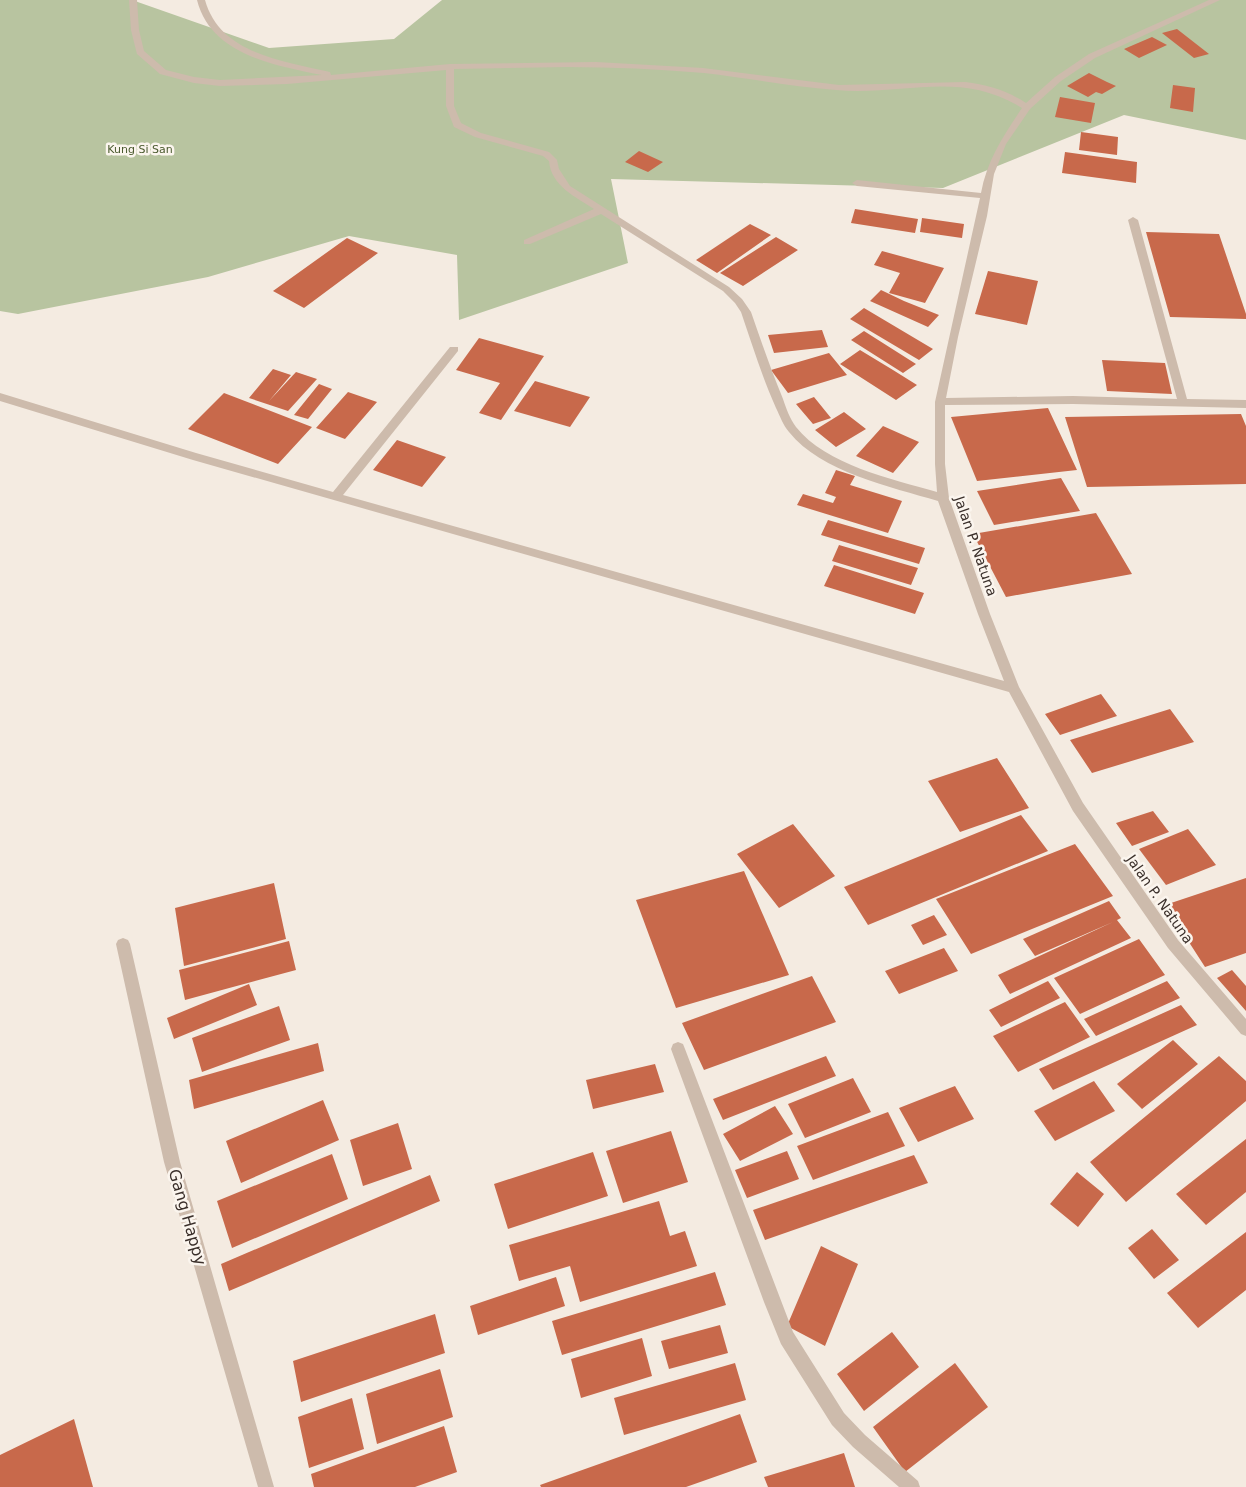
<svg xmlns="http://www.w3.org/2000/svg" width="1246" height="1487" viewBox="0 0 1246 1487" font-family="'DejaVu Sans',sans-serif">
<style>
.green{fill:#b8c4a0}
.building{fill:#c8694b}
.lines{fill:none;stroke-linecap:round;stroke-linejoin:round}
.minor{fill:#cdbbac;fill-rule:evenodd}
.labels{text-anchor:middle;stroke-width:5;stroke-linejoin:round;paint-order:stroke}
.far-park-label{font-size:11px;fill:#4a5a2e;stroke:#fbf5ee}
.street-label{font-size:14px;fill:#3b302b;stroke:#fbf5ee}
.near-street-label{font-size:16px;fill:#3b302b;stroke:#fbf5ee}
</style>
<rect width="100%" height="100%" fill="#f4ebe1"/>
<path class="green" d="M 0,0 L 132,0 L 269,48 L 394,39 L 442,0 L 1246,0 L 1246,140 L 1124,115 L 943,188 L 611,179 L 628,263 L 459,320 L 457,255 L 349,236 L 208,277 L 18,314 L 0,311 Z"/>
<path class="building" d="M 1177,29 L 1209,54 L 1194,58 L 1162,33 Z
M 1152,37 L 1167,45 L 1139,58 L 1124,49 Z
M 1089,73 L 1107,82 L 1116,86 L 1102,94 L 1096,92 L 1088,97 L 1067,86 Z
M 1173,85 L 1195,88 L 1193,112 L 1170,108 Z
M 1060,97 L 1095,103 L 1091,123 L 1055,117 Z
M 1081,132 L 1118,137 L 1117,155 L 1079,150 Z
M 639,151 L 663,162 L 648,172 L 625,162 Z
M 1065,152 L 1137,162 L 1136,183 L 1062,173 Z
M 855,209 L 918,219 L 915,233 L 851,223 Z
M 922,218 L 964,224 L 962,238 L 920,232 Z
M 750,224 L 771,235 L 717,273 L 696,260 Z
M 1146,232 L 1219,234 L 1246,314 L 1246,319 L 1170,317 Z
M 776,237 L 798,250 L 743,286 L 720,273 Z
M 347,238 L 378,253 L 304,308 L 273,291 Z
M 882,251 L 944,268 L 925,303 L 889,293 L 900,273 L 874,265 Z
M 988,271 L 1038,281 L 1027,325 L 975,314 Z
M 881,290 L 904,301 L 939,315 L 928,327 L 870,301 Z
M 864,308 L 933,349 L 919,360 L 850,319 Z
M 822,330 L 828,347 L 774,353 L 768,335 Z
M 864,331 L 916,364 L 903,373 L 851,340 Z
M 479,338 L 544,356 L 501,420 L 479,413 L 500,383 L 456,370 Z
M 860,350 L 893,370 L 917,385 L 896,400 L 840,364 Z
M 829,353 L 847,375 L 788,393 L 771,370 Z
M 1102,360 L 1165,363 L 1172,394 L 1107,391 Z
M 273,369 L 291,375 L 269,401 L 296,372 L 317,379 L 288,411 L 249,398 Z
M 535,381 L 590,397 L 570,427 L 514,411 Z
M 319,384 L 332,389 L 308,419 L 294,415 Z
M 348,392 L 377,402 L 345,439 L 316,428 Z
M 224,393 L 312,427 L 278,464 L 188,429 Z
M 814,397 L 831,418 L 813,424 L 796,404 Z
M 1048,408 L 1077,470 L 977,481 L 951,417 Z
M 844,412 L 866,429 L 836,447 L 815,430 Z
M 1241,414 L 1246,426 L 1246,484 L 1087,487 L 1065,417 Z
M 883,426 L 919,442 L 893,473 L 856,456 Z
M 397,440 L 446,457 L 422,487 L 373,470 Z
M 836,470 L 855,476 L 850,485 L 902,501 L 888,533 L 797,505 L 803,494 L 833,503 L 836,497 L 825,493 Z
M 1061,478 L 1080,511 L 994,525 L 977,491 Z
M 1096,513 L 1132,574 L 1006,597 L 973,534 Z
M 828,520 L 925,548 L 919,564 L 821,535 Z
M 839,545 L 918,568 L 911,585 L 832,561 Z
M 834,565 L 924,593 L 915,614 L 824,586 Z
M 1101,694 L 1117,716 L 1060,735 L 1045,714 Z
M 1170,709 L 1194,742 L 1092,773 L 1070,740 Z
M 997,758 L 1029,808 L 960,832 L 928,781 Z
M 1153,811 L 1169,832 L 1132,846 L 1116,823 Z
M 1021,815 L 1048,851 L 868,925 L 844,887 Z
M 793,824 L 835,876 L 779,908 L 737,854 Z
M 1188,829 L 1216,865 L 1166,885 L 1139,849 Z
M 1075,844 L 1113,896 L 971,954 L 936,899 Z
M 744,871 L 789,975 L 676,1008 L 636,900 Z
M 1246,878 L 1246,953 L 1205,967 L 1165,905 Z
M 274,883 L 286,939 L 184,966 L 175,908 Z
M 1109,901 L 1121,918 L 1117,920 L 1131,938 L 1010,994 L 998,975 L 1113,922 L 1035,956 L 1023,939 Z
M 934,915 L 947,935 L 923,945 L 911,925 Z
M 1139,939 L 1165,975 L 1080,1014 L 1054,978 Z
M 289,941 L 296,970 L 185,1000 L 179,970 Z
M 944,948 L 958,971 L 899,994 L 885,971 Z
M 1232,970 L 1246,986 L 1246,1011 L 1217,978 Z
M 812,976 L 836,1022 L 704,1070 L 682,1023 Z
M 1048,981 L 1060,998 L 1001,1027 L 989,1010 Z
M 1167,981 L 1180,998 L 1096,1036 L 1084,1019 Z
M 249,984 L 257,1005 L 174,1039 L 167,1018 Z
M 1065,1002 L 1090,1037 L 1018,1072 L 993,1036 Z
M 1181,1005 L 1197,1025 L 1053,1090 L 1039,1069 Z
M 279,1006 L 290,1040 L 202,1072 L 192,1038 Z
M 1173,1040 L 1198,1064 L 1142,1109 L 1117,1084 Z
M 318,1043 L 324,1071 L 194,1109 L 189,1080 Z
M 826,1056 L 836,1076 L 723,1120 L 713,1099 Z
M 1219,1056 L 1246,1081 L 1246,1101 L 1126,1202 L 1090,1162 Z
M 655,1064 L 664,1092 L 593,1109 L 586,1080 Z
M 853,1078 L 871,1112 L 805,1138 L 788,1104 Z
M 1094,1081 L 1115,1111 L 1055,1141 L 1034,1111 Z
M 955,1086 L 974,1119 L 918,1142 L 899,1108 Z
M 323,1100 L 339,1140 L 241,1183 L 226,1141 Z
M 775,1106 L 793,1134 L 740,1161 L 723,1134 Z
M 888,1112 L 905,1146 L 813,1180 L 797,1146 Z
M 398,1123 L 412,1169 L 363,1186 L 350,1140 Z
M 671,1131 L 688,1182 L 623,1203 L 606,1151 Z
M 1246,1139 L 1246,1192 L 1206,1225 L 1176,1194 Z
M 787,1151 L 799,1179 L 747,1198 L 735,1170 Z
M 593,1152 L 608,1196 L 508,1229 L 494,1184 Z
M 332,1154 L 348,1199 L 232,1248 L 217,1201 Z
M 914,1155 L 928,1183 L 765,1240 L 753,1210 Z
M 1077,1172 L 1104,1194 L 1078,1227 L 1050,1204 Z
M 430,1175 L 440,1201 L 229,1291 L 221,1264 Z
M 659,1201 L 670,1236 L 685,1231 L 697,1266 L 580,1302 L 570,1266 L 519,1281 L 509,1245 Z
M 1152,1229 L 1179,1260 L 1154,1279 L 1128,1248 Z
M 1246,1232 L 1246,1290 L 1198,1328 L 1167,1293 Z
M 821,1246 L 858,1264 L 825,1346 L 787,1326 Z
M 715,1272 L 726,1305 L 562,1355 L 552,1321 Z
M 556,1277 L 565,1306 L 478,1335 L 470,1306 Z
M 435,1314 L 445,1353 L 301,1402 L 293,1361 Z
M 720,1325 L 728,1353 L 669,1369 L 661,1341 Z
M 892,1332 L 919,1367 L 864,1411 L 837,1374 Z
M 642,1338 L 652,1376 L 581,1398 L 571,1359 Z
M 735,1363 L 746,1400 L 624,1435 L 614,1398 Z
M 955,1363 L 988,1407 L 905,1472 L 873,1427 Z
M 440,1369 L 453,1417 L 377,1444 L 366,1394 Z
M 352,1398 L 364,1449 L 309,1468 L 298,1417 Z
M 740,1414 L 757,1462 L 686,1487 L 541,1487 L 540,1485 Z
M 74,1419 L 93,1487 L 0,1487 L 0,1455 Z
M 444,1426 L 457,1472 L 415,1487 L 314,1487 L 311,1474 Z
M 844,1453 L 855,1487 L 768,1487 L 764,1477 Z"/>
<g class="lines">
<path class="minor" d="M 129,0 L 137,0 L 139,30 L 144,51 L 166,70 L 194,77 L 220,80 L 322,75 C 274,65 211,55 197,0 L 205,0 C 220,54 283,61 330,72 L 331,75 L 450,64 L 596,62 L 703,68 L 839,85 L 965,82 C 988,85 1006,90 1026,103 L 1055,77 L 1089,54 L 1209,0 L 1220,0 L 1095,58 L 1061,81 L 1030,109 L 1006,144 L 994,174 L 987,216 L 958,337 L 946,398 L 1073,396 L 1177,399 L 1128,220 L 1133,217 L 1138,220 L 1187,399 L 1246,400 L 1246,408 L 1073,404 L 945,405 L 945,464 L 949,498 L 990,614 L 1019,687 L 1083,803 L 1178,940 L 1246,1019 L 1246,1036 L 1241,1034 L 1168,948 L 1073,811 L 1009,692 L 193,460 L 0,401 L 0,393 L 196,453 L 333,492 L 450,347 L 458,347 L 458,351 L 343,495 L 1004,681 L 978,614 L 938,501 C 891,487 821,472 789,432 C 783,425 780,416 776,408 C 762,377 752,344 741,312 L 735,303 L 723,291 L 601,214 L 530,244 L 524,244 L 524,240 L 594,209 C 576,197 551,186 549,161 L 543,156 L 475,137 L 454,127 L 446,106 L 446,70 L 287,84 L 220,86 L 194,83 L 160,74 L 137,54 L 131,30 ZM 567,67 C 613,67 658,69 704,73 C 748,78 792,87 836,90 C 903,96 960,69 1022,108 C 1004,135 987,160 981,193 L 857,180 L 852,183 L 857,186 L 980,198 L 935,402 L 935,464 L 937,492 C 892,479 826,465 796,427 C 790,419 786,408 783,399 C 771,370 761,341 751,312 L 742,299 L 729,287 L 570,186 L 559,169 L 557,160 L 549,152 L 481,133 L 461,123 L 454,106 L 454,69 Z
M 123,938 L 128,940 L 130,944 L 180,1162 L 274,1487 L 258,1487 L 164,1162 L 116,944 L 118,940 Z
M 678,1042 L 683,1044 L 685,1049 L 793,1332 L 844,1413 L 865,1435 L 918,1481 L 920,1487 L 899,1487 L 853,1447 L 832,1425 L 781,1344 L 764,1302 L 671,1049 L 673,1044 Z"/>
</g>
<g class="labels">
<g class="far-park-label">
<text x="140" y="153">Kung Si San</text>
</g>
<g class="street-label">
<text transform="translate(976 546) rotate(71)" y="5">Jalan P. Natuna</text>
<text transform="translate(1160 899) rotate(55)" y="5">Jalan P. Natuna</text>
</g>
<g class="near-street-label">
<text transform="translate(188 1217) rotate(74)" y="6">Gang Happy</text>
</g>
</g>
</svg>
